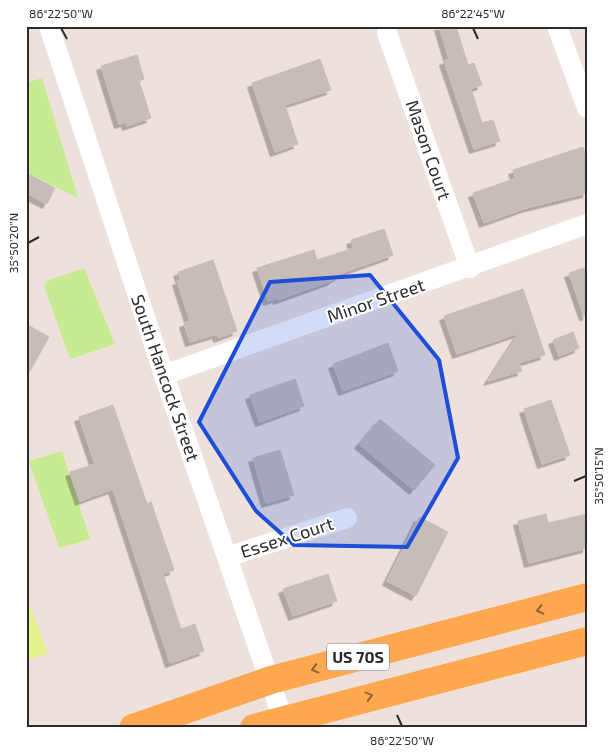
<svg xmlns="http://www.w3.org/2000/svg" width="613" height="754" viewBox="0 0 613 754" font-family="'Exo 2',sans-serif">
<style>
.green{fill:#c7eb91}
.pitch{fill:#e2f38c}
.building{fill:#c6bdb7;stroke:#cabdb4;filter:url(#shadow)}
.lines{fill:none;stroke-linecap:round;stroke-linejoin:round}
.minor{stroke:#fff;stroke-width:20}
.primary{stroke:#ffa84f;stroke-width:28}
.oneway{stroke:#8a633b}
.marked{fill:#1d4ed8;fill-opacity:0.2;stroke:#1d4ed8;stroke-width:4;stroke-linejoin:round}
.ticks{fill:none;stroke:#2b2b2b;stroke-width:2}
.labels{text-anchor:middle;stroke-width:4;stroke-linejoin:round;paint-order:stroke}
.shield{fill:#fff;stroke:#6b6b6b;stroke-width:1}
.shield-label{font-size:16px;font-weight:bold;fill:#2b2b2b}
.street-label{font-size:18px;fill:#2b2b2b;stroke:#fff}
.neatline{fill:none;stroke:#2b2b2b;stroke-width:2}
.ticks-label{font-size:12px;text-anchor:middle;fill:#2b2b2b}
</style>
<defs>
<filter id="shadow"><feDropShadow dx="-4.5" dy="4.5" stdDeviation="0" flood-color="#0004"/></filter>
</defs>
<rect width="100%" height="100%" fill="#eee1db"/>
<path class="green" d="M 42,78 L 78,198 L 26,172 L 26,83 Z
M 84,268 L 115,344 L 70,359 L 44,286 L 47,281 Z
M 62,451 L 90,539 L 59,548 L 29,461 Z"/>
<path class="pitch" d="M 26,596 L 48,653 L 26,660 Z"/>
<path class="building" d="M 439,26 L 456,26 L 468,65 L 474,63 L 482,85 L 471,89 L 482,123 L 493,120 L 500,141 L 474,149 L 444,61 L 449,59 Z
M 137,55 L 144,79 L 139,81 L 151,118 L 127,126 L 126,122 L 119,124 L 101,66 Z
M 320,59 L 331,90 L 285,105 L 298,144 L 275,152 L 252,83 Z
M 583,147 L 587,160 L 587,193 L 526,208 L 484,223 L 473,193 L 516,178 L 513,170 Z
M 26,173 L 55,188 L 47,204 L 26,193 Z
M 384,229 L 393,255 L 339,274 L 339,276 L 331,281 L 278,300 L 277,298 L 268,301 L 257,268 L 314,250 L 317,260 L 354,248 L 351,240 Z
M 213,260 L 237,331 L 218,338 L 217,334 L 190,342 L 184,323 L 190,321 L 177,281 L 181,280 L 178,272 Z
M 587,267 L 587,316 L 584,316 L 569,273 Z
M 523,289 L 545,355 L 519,363 L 522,371 L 488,381 L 519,333 L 457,354 L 444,316 Z
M 26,324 L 49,337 L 26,378 Z
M 573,332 L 579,348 L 559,356 L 553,340 Z
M 388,343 L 398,371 L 343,391 L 333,364 Z
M 295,379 L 304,406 L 260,422 L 250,395 Z
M 551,400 L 570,455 L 542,464 L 524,409 Z
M 113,405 L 147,504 L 151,502 L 174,570 L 163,574 L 181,629 L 195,624 L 204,651 L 170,663 L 113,489 L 80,501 L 70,472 L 95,464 L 79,417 Z
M 380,419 L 435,465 L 414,490 L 359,444 Z
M 280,450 L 294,495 L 266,503 L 253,458 Z
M 546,514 L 548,523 L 587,514 L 587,548 L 529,563 L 518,521 Z
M 419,517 L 448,532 L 416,596 L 387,581 Z
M 328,574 L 337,601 L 293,616 L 283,589 Z"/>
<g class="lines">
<path class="minor" d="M 49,26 L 164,375 L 286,728
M 557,26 L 587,108
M 387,33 L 470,268
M 164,375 L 587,224
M 227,557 L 347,518"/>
<path class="primary" d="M 133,728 L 271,680 L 587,597
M 254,728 L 587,641"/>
</g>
<defs><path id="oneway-chevron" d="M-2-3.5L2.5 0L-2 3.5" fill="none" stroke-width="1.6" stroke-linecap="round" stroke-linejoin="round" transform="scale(1.25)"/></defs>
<g class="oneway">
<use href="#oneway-chevron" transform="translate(540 610) rotate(166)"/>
<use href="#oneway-chevron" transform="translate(315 669) rotate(165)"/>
<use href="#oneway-chevron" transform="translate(369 696) rotate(-15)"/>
</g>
<path class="marked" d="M 370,275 L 439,360 L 458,458 L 407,547 L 294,545 L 256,511 L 199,422 L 270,282 Z"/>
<path class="ticks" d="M 61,28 L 67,39M 473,28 L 478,39M 28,243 L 39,237M 574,481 L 586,476M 397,715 L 402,726"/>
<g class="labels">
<rect class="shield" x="327" y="643.5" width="62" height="27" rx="4"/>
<g class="shield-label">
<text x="358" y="663">US 70S</text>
</g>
<g class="street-label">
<text transform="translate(428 150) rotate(71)" y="6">Mason Court</text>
<text transform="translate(376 301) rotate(-19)" y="6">Minor Street</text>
<text transform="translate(165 378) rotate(71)" y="6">South Hancock Street</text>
<text transform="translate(287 538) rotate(-18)" y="6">Essex Court</text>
</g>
</g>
<rect width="613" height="754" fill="none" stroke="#ffffff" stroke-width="55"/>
<rect x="28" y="28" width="558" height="698" class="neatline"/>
<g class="ticks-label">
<text x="61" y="18">86°22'50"W</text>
<text x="473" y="18">86°22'45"W</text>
<text transform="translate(14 243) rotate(-90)" y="4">35°50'20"N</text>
<text transform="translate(599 476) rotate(-90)" y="4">35°50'15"N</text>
<text x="402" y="745">86°22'50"W</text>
</g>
</svg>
